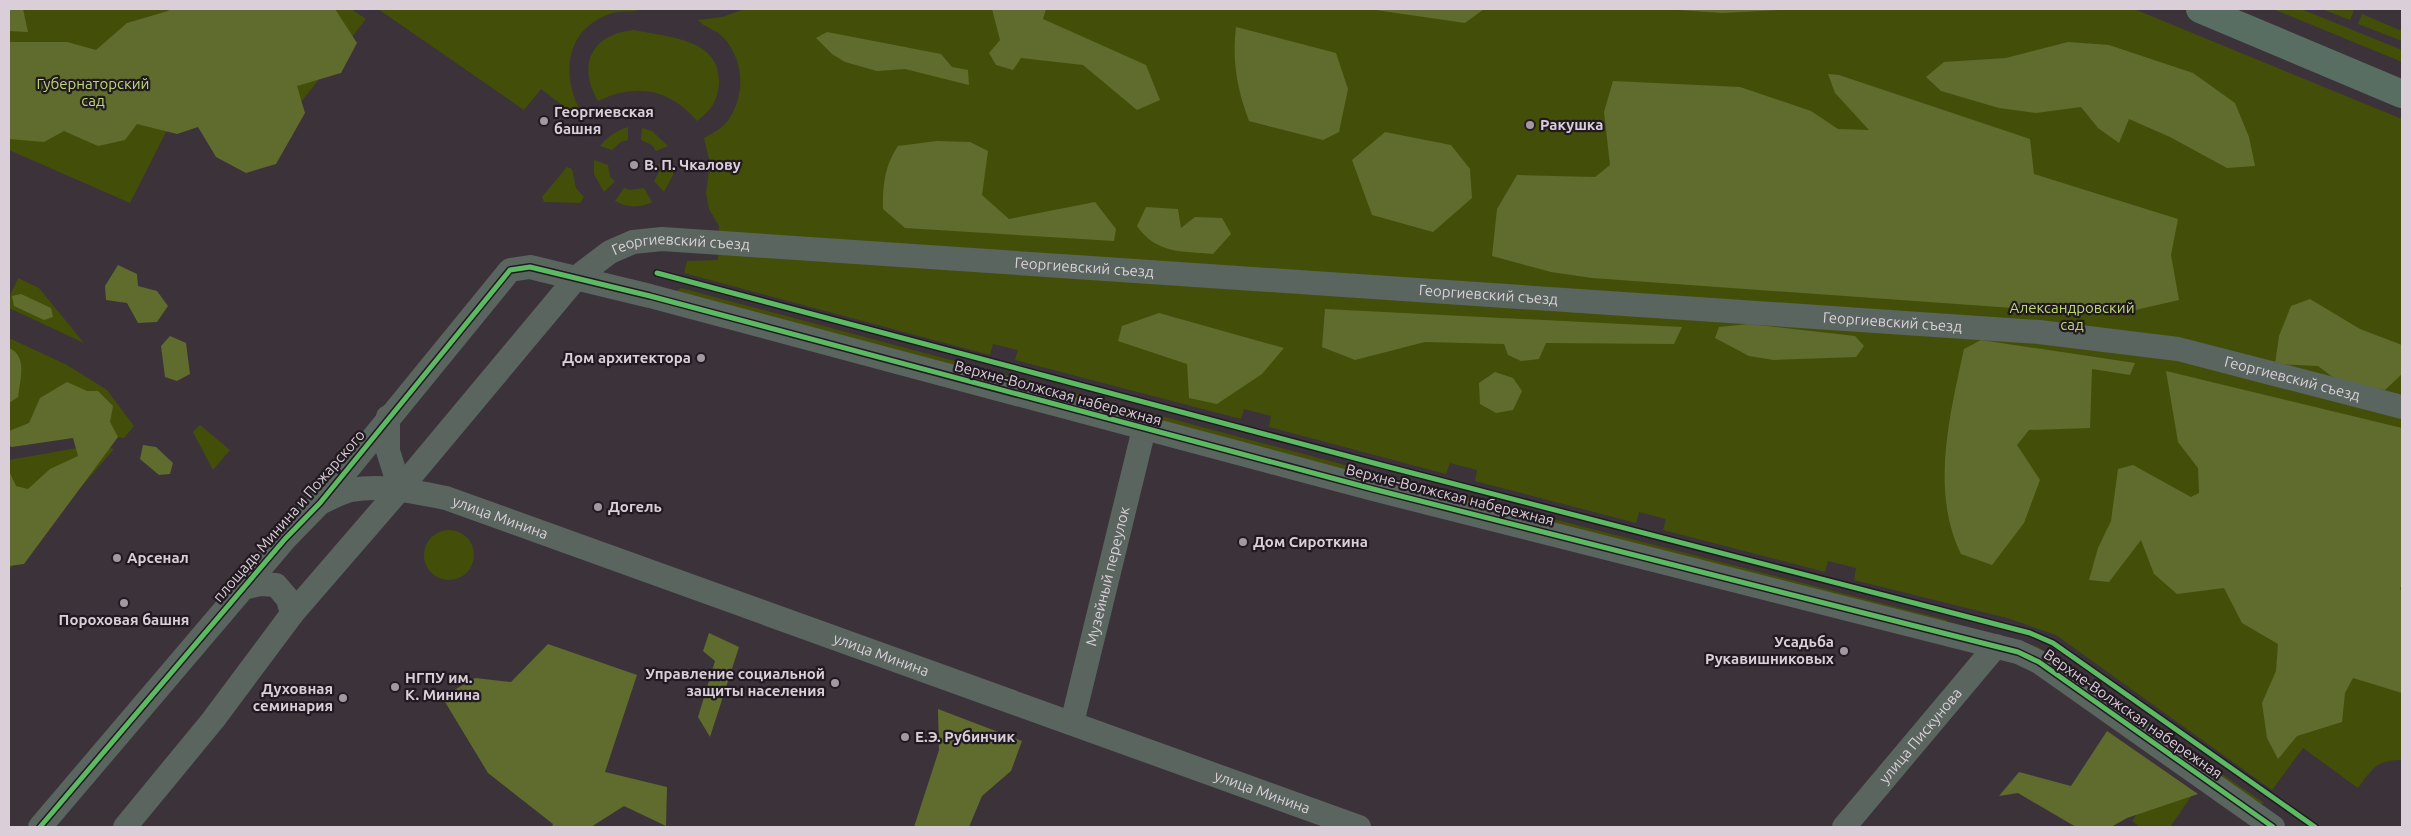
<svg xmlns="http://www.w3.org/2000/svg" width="2411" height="836" viewBox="0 0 2411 836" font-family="Ubuntu,sans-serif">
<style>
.green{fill:#434f09}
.forest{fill:#5f6c2d}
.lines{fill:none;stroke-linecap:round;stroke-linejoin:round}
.minor{stroke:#59655e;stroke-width:24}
.major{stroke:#596e63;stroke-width:28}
.cycleway-casing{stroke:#221a21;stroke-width:8}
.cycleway{stroke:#5cba63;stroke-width:5}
.poi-dot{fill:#a398a1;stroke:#221a21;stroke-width:2}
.labels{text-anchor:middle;stroke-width:4.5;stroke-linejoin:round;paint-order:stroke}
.park-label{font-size:15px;fill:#bed872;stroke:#221a21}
.poi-label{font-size:15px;font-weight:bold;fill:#dacfd9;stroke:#221a21;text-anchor:start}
.street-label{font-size:15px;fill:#dacfd9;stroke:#221a21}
</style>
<rect width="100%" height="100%" fill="#3c323a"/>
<path class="green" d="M 9,9 L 351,9 L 366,19 L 298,106 L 166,132 L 130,203 L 9,150 Z
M 378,9 L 641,9 C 635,13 620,10 612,13 C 565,28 560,76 582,114 L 579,118 L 541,89 L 524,110 Z
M 745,9 L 2134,9 L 2402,119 L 2402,760 C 2376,760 2373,768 2358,788 L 2303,748 L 2272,790 L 2056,635 L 2007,618 L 1854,580 L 1856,568 L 1828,561 L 1825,572 L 1663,530 L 1666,519 L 1639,512 L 1636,523 L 1475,481 L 1477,470 L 1450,463 L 1446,474 L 1269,427 L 1271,416 L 1244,409 L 1241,419 L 1015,360 L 1018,350 L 993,344 L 990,355 L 684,273 L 687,261 L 718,260 L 719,226 L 709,209 L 706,193 L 710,163 L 704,138 C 713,133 723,128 729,119 C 746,94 744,58 722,36 C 716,30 702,26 698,20 L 722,17 Z
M 2273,9 L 2301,9 L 2402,50 L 2402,62 Z
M 2322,9 L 2348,9 L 2354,11 L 2350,20 Z
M 2362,14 L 2402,31 L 2402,41 L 2358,24 Z
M 634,30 C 666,37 721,38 719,83 C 718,101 711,110 697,121 C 669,88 636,83 598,101 C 577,65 591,34 634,30 Z
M 628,127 L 628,140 L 621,142 L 612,150 L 600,146 C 608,136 616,131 628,127 Z
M 642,128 L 652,131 L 668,146 L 656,151 L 652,145 L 641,140 Z
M 594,160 L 608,165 L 610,177 L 615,181 L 604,192 L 594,174 Z
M 673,161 L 673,175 L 664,192 L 654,181 L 660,170 L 659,164 Z
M 567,167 L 572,169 L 576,188 L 584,197 L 580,203 L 544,202 L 542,197 Z
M 624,188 L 630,190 L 644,188 L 652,202 C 641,208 626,208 615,201 Z
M 18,278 L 39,288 L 84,343 L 9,308 L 9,298 Z
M 681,288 L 1382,475 L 1947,620 L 1946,626 L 1381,480 L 675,292 Z
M 9,338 L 67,365 L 107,390 L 134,426 L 124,438 L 97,434 L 9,444 Z
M 200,425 L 230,450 L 213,470 L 193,432 Z
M 94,445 L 114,449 L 9,570 L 9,460 Z
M424 555a25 25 0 1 1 50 0a25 25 0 1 1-50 0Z
M 2025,643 L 2038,647 L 2264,803 L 2258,806 Z
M 2164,776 L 2192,795 L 2170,827 L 2140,827 L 2132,821 Z"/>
<path class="forest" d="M 9,9 L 23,9 L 28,32 L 9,31 Z
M 170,9 L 335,9 L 357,43 L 341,73 L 297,86 L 305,113 L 276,164 L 246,173 L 216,157 L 198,127 L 177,134 L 137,124 L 125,140 L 98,146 L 64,131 L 44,142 L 9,139 L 9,42 L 67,42 L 96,50 L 127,23 L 168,11 Z
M 992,9 L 1046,9 L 1043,19 L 1146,65 L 1160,100 L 1137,110 L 1083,65 L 1021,58 L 1013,70 L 996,65 L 989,53 L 1000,40 Z
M 1369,9 L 1484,9 L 1465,23 Z
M 1664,9 L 1802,9 L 1722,13 Z
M 1236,27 L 1336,53 L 1348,89 L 1339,132 L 1323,140 L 1249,121 C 1237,89 1232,62 1236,27 Z
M 827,32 L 941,54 L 952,67 L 968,70 L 969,85 L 905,69 L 877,71 L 845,62 L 832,54 L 816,38 Z
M 2068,42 L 2109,45 L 2193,73 L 2235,103 L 2249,137 L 2255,166 L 2227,168 L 2170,137 L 2129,119 L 2119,143 L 2098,128 L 2081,107 L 2036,113 L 1999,108 L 1941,91 L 1926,77 L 1944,62 L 2006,58 Z
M 1828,74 L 1839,75 L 2030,139 L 2034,174 L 2178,219 L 2171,255 L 2179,300 L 2118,314 L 2082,313 L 1592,278 L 1551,272 L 1492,256 L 1497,209 L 1517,175 L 1595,177 L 1610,165 L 1604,112 L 1613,81 L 1740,87 L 1811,111 L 1838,129 L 1869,130 L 1835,93 Z
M 1385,132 L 1451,145 L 1470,169 L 1472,198 L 1433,232 L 1372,215 L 1352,160 Z
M 937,141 L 970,142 L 988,151 L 982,195 L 1009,219 L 1095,202 L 1116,229 L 1114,241 L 905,228 L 883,209 C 883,185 884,167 898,146 Z
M 1146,207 L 1178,209 L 1181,228 L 1195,217 L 1222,218 L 1231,234 L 1213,254 C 1182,251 1156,254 1137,226 Z
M 118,265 L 137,274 L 138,286 L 157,291 L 168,306 L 157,322 L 138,323 L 127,303 L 106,300 L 105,286 Z
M 21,294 L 51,308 L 53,317 L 44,320 L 14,306 L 12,296 Z
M 2310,299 L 2360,329 L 2402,345 L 2402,374 L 2385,390 L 2342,384 L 2318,366 L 2275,364 L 2279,336 L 2291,306 Z
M 1325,309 L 1682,327 L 1674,344 L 1546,343 L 1539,359 L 1521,361 L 1508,355 L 1504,344 L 1425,342 L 1355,360 L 1322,347 Z
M 1159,313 L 1284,348 L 1262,374 L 1217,404 L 1189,398 L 1187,364 L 1118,341 L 1122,326 Z
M 1749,324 L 1855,336 L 1864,346 L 1856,357 L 1774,360 L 1749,356 L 1715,338 L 1719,327 Z
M 170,336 L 186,343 L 190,374 L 177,381 L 165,377 L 161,346 Z
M 1981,340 L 2135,363 L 2130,375 L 2092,369 L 2090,428 L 2029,430 L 2017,445 L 2040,480 L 2024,523 L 1992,565 L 1961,554 C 1930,491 1950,414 1964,349 Z
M 9,348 C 28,356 20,380 18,397 L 9,403 Z
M 2166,371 L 2402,428 L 2402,586 L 2400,588 L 2402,593 L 2402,693 L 2353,678 L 2345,693 L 2342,722 L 2297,736 L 2278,759 L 2267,738 L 2262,703 L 2276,671 L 2278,644 L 2242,623 L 2224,588 L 2177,594 L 2154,574 L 2141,540 L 2109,582 L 2089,580 L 2098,548 L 2111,521 L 2118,469 L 2133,465 L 2191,497 L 2199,493 L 2198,468 L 2178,442 Z
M 1495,372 L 1513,378 L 1522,391 L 1513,410 L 1496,413 L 1480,404 L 1479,383 Z
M 67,382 L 87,391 L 98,391 L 113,406 L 110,422 L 118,437 L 24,564 L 9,566 L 9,471 L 16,486 L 28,489 L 50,469 L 78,456 L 73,438 L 12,447 L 9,446 L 9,431 L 29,423 L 40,398 Z
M 143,445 L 156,447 L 173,463 L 170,474 L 159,475 L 140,459 Z
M 709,633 L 739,647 L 710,737 L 698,717 L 715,661 L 703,651 Z
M 548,644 L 637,675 L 605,772 L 667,787 L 666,826 L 624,806 L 591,827 L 552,827 L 553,824 L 488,773 L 442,697 L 475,678 L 511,682 Z
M 938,709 L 1022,741 L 1011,771 L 982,796 L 969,827 L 914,827 L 939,750 Z
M 2107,731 L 2198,794 L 2127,818 L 2111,827 L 2076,827 L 2018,793 L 1999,796 L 2019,772 L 2071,786 Z"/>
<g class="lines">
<g class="minor">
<path d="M 388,417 L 388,451 L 400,489"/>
<path id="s1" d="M 322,502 C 331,498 341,492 351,490 C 383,484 414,492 446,498 L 1359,827"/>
<path d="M 243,588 L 260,584 L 276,585 L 288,599 L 292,614"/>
<path id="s2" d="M 1072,723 L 1144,429"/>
<path d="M 40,827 L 285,539 L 320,503 L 510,270 L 530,267 L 650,296 L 1373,489 L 2018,652 L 2039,662 L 2273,827"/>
<path id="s3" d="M 125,827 L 213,720 L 292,614 L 400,489 L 577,277 L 610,252 L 633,242 L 662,239 L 2039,332 L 2178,349 L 2402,407"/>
<path id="s4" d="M 1844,827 L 1996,646"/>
</g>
<path class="major" d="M 2200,9 L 2402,94"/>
<g class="cycleway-casing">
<path id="cycleway" d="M 657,273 L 1385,466 L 2030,633 L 2053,643 L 2315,827
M 40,827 L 285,539 L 320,503 L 510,270 L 530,267 L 650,296 L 1373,489 L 2018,652 L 2039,662 L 2273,827"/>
</g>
<use href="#cycleway" class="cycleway"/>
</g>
<g class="poi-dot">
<circle cx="544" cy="121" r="5"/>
<circle cx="1530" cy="125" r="5"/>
<circle cx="634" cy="165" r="5"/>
<circle cx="701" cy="358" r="5"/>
<circle cx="598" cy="507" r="5"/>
<circle cx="1243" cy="542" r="5"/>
<circle cx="117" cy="558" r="5"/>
<circle cx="124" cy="603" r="5"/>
<circle cx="1844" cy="651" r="5"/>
<circle cx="835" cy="683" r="5"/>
<circle cx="395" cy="687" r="5"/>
<circle cx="343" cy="698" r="5"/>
<circle cx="905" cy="737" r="5"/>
</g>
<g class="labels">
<g class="park-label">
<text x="93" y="89">Губернаторский<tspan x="93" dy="17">сад</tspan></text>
<text x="2072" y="313">Александровский<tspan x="2072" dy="17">сад</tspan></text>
</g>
<g class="poi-label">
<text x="554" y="117">Георгиевская<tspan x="554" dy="17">башня</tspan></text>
<text x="1540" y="130">Ракушка</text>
<text x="644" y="170">В. П. Чкалову</text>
<text x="691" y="363" text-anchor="end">Дом архитектора</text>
<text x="608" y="512">Догель</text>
<text x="1253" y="547">Дом Сироткина</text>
<text x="127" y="563">Арсенал</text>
<text x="124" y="625" text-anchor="middle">Пороховая башня</text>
<text x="1834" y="647" text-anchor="end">Усадьба<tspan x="1834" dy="17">Рукавишниковых</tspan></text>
<text x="825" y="679" text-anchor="end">Управление социальной<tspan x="825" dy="17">защиты населения</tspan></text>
<text x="405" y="683">НГПУ им.<tspan x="405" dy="17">К. Минина</tspan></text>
<text x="333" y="694" text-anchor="end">Духовная<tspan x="333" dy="17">семинария</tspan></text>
<text x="915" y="742">Е.Э. Рубинчик</text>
</g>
<g class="street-label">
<text dy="5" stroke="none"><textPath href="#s3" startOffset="826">Георгиевский съезд</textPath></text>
<text dy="5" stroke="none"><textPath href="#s3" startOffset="1231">Георгиевский съезд</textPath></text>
<text dy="5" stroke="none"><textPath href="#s3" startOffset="1636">Георгиевский съезд</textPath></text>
<text dy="5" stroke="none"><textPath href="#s3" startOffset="2041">Георгиевский съезд</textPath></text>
<text dy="5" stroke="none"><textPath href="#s3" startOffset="2446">Георгиевский съезд</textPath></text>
<text transform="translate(1058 393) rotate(15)" y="5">Верхне-Волжская набережная</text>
<text transform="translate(1450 495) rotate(14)" y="5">Верхне-Волжская набережная</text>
<text transform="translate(289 516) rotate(-49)" y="5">площадь Минина и Пожарского</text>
<text dy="5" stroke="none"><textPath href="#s1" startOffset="185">улица Минина</textPath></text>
<text dy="5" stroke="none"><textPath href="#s2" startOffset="151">Музейный переулок</textPath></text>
<text dy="5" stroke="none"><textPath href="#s1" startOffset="590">улица Минина</textPath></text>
<text transform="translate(2133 714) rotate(35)" y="5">Верхне-Волжская набережная</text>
<text dy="5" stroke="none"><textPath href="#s4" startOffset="119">улица Пискунова</textPath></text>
<text dy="5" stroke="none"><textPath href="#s1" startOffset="995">улица Минина</textPath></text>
</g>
</g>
<rect width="2411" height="836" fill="none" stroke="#dacfd9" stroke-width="20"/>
</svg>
